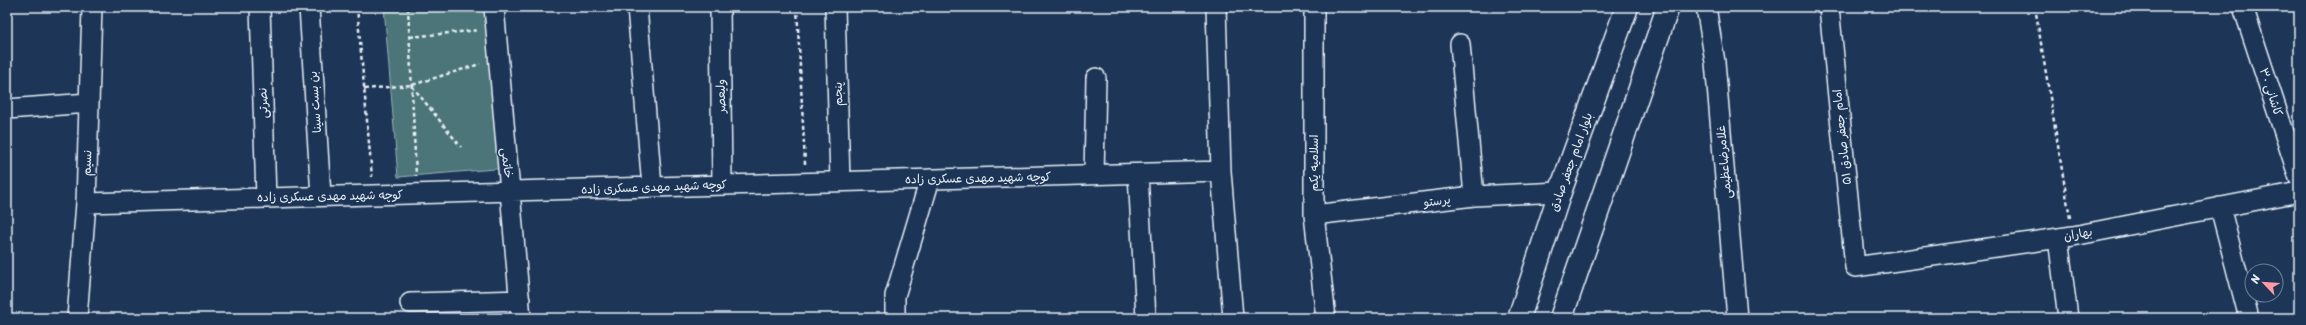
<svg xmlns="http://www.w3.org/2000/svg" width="2306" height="325" viewBox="0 0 2306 325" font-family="Sriracha,'Playpen Sans Arabic',sans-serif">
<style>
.green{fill:#4b7478;stroke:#9ab2b8}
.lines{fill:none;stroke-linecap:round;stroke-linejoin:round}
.street-casing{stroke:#e8f1f8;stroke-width:22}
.secondary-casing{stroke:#e8f1f8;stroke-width:25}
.path{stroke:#e8f1f8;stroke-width:2.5;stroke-dasharray:4 3;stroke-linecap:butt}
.street{stroke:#1d3557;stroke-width:19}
.secondary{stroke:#1d3557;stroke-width:22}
.labels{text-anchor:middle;stroke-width:3;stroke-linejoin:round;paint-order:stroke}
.street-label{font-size:12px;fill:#e8f1f8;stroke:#1d3557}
</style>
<rect width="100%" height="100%" fill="#1d3557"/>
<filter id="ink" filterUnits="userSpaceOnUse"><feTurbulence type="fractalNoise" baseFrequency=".025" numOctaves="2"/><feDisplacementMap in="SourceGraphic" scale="8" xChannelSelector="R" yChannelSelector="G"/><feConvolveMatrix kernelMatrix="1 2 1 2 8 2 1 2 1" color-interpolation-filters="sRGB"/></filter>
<g filter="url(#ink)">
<path class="green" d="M 384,7 L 494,7 L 507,168 L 398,177 Z"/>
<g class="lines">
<g class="street-casing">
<path id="street" d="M 260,7 L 266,198
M 309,7 L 321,196
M 494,7 L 521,318
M 637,7 L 652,187
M 720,7 L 722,185
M 835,7 L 840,181
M 1216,7 L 1221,171 L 1233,318
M 1314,7 L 1314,215 L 1326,318
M 1706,7 L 1715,62 L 1737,318
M 1829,7 L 1855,267 L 2073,236 L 2299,192
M 2243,7 L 2299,178
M 1460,44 L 1474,196
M 7,109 L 89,103
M 1138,174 L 1146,318
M 1094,175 L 1096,78
M 86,203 L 1221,171
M 2220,207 L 2249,318
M 1314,215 L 1474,196 L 1560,192
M 2058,238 L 2068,318
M 410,303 L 520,300
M 77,318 L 86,203 L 92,7
M 895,318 L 895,296 L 930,179"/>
</g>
<g class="secondary-casing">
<path id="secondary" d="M 1519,318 L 1560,192 L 1627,7
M 1561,318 L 1668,7"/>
</g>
<path class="path" d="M 357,7 L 372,177
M 408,7 L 416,176
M 797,7 L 805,164
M 2035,7 L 2070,218
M 410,37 L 479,30
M 412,86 L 461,147
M 364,89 L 412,85 L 480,64"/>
<use href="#street" class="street"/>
<use href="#secondary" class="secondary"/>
</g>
</g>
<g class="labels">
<g class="street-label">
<text transform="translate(2271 92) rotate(72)" y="4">کاشانی ۳۰</text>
<text transform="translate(838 94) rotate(-91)" y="4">پنجم</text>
<text transform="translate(721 96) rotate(-91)" y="4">ولیعصر</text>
<text transform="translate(315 102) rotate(-94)" y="4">بن بست سینا</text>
<text transform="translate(263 103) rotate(-92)" y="4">نصرتی</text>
<text transform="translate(1842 137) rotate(-96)" y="4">امام جعفر صادق ۵۱</text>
<text transform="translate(1571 162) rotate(-70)" y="4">بلوار امام جعفر صادق</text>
<text transform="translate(1724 162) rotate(-95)" y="4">غلامرضاعظیمی</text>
<text transform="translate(87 163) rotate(-88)" y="4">نسیم</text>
<text transform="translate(507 163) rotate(83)" y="4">خاتمی</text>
<text transform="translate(1314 163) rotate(-90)" y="4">اسلامیه یکم</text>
<text transform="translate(978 178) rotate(-1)" y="4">کوچه شهید مهدی عسکری زاده</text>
<text transform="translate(654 187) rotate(-2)" y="4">کوچه شهید مهدی عسکری زاده</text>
<text transform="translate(330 196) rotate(-1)" y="4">کوچه شهید مهدی عسکری زاده</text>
<text transform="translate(1437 201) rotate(-7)" y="4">پرستو</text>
<text transform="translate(2078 234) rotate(-10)" y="4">بهاران</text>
</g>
</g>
<rect width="2306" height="325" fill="none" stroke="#1d3557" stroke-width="24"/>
<rect x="12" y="12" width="2282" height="301" fill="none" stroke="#e8f1f8" stroke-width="1.5" filter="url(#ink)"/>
<g transform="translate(2264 283) rotate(295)"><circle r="19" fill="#1d3557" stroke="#6e8097"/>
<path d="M0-3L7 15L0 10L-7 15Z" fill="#ff9aa2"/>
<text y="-6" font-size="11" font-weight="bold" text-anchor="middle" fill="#e8f1f8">N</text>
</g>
</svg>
